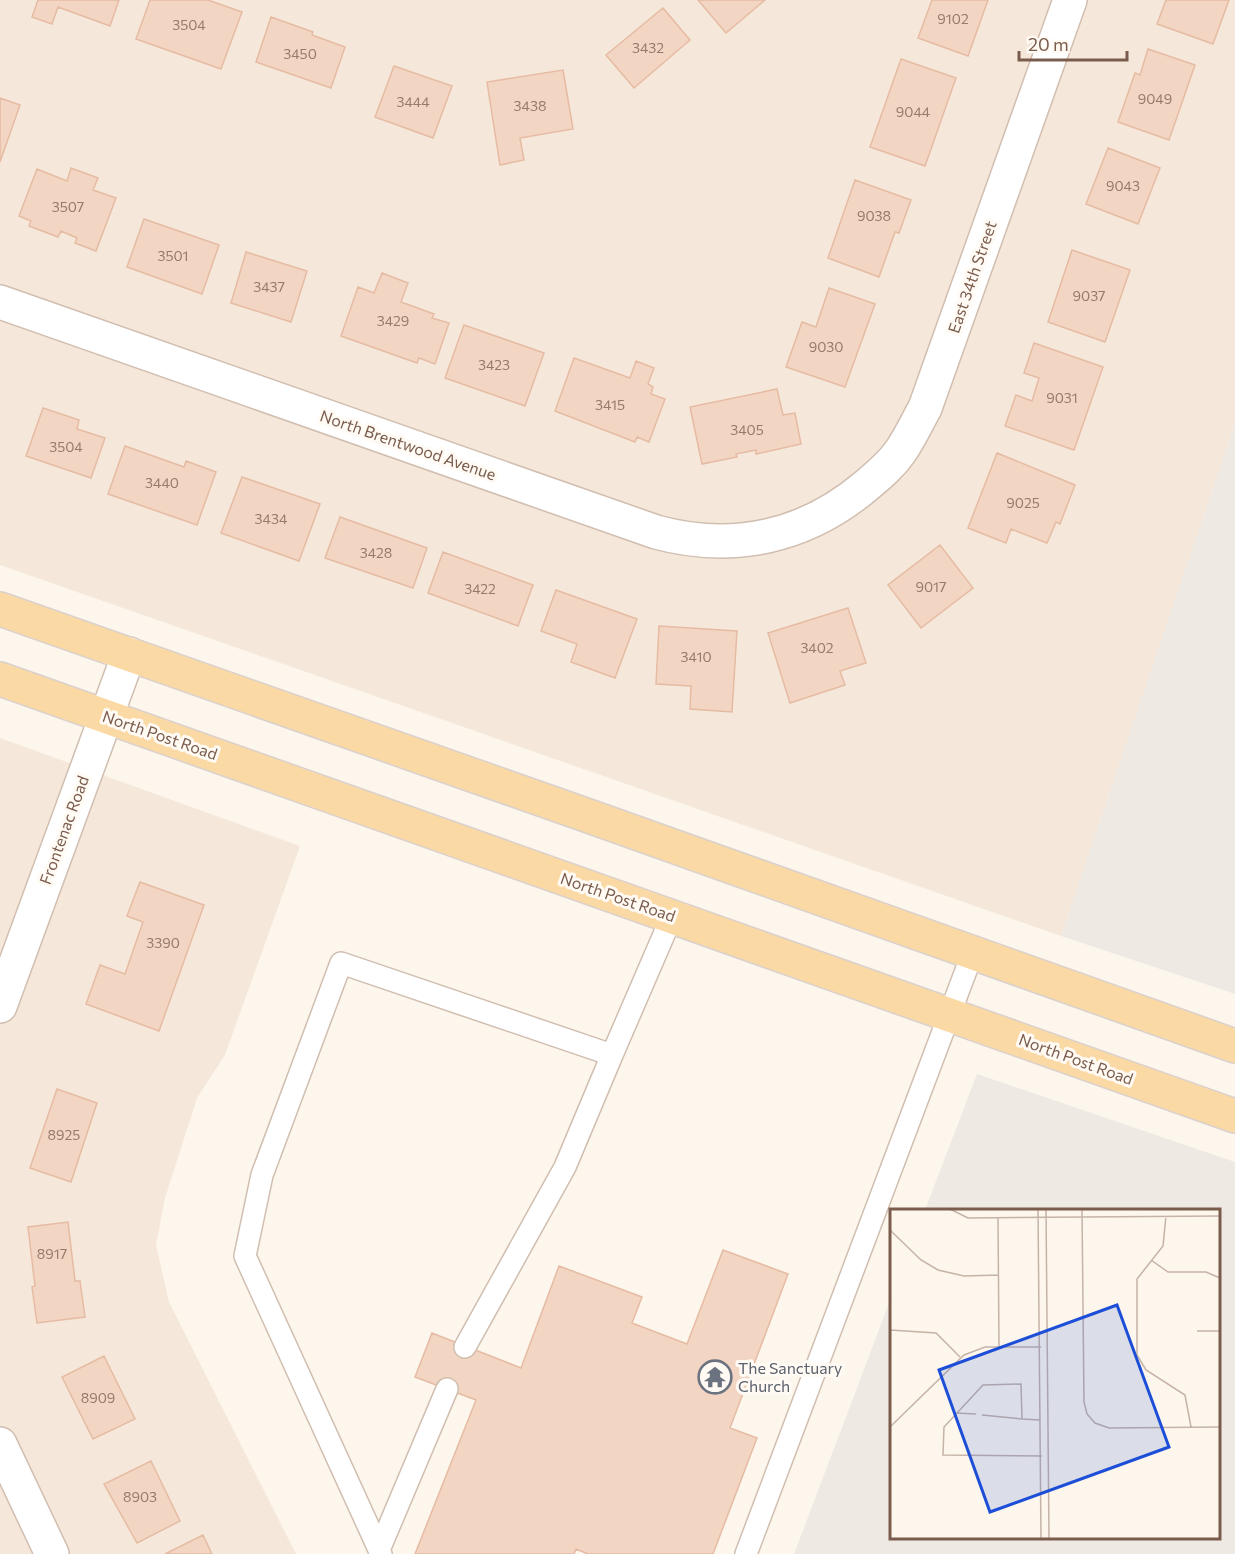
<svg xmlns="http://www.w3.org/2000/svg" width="1235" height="1554" viewBox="0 0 1235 1554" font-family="Commissioner,sans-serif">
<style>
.residential{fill:#f5e8da}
.industrial{fill:#efe9e4}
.building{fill:#f3d5c3;stroke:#e6bba3;stroke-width:1.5}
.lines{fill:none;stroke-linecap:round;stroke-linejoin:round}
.lane-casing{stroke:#d1beb0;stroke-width:24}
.street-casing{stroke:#d1beb0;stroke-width:36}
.primary-casing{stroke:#dad1cd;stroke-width:36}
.lane{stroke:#fff;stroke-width:21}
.street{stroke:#fff;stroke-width:33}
.primary{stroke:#fbd9a5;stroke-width:33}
.labels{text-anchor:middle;stroke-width:6;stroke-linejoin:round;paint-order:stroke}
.number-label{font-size:14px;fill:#987a6a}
.street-label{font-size:16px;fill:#7a5c4d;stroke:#fffaf3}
.worship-label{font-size:16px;fill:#5b616d;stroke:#fffaf3;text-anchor:start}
.inset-road{fill:none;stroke:#c5b3a7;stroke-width:1.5}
.view{fill:#1d4ed8;fill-opacity:0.15;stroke:#1d4ed8;stroke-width:3}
.inset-edge{fill:none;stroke:#7a5c4d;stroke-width:3}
</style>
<rect width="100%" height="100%" fill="#fdf6ec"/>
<path class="residential" d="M 0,0 L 1235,0 L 1235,423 L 1061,936 L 0,565 Z
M 0,738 L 300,846 L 225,1055 L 197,1098 L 165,1198 L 156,1245 L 169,1302 L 296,1554 L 0,1554 Z"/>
<path class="industrial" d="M 1235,423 L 1235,994 L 1061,936 Z
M 977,1074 L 1235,1162 L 1235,1554 L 794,1554 L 891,1298 L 892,1538 L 1218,1538 L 1218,1210 L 925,1210 Z"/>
<path class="building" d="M 38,0 L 119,0 L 110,26 L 58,7 L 52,24 L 32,17 Z
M 150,0 L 208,0 L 242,12 L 221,69 L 136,39 Z
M 698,0 L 765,0 L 726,33 Z
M 932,0 L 988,0 L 968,56 L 918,38 Z
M 1166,0 L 1229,0 L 1213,44 L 1157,24 Z
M 663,8 L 690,40 L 634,88 L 606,55 Z
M 271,17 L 313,32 L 312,35 L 345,47 L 331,88 L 256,62 Z
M 1148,49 L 1195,65 L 1169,140 L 1118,122 L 1135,73 L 1140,75 Z
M 901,59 L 956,78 L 925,166 L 870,147 Z
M 394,66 L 452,86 L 433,138 L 375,117 Z
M 563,70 L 573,129 L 520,138 L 524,160 L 500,165 L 487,82 Z
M 0,98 L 20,105 L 0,162 Z
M 1108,148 L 1160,168 L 1138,224 L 1086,204 Z
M 71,168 L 98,178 L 93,190 L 116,198 L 96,251 L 75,243 L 77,238 L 61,231 L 58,237 L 29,226 L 31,221 L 19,216 L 37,169 L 67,181 Z
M 855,180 L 911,200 L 899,233 L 895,232 L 879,277 L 828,258 Z
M 144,219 L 219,245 L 202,294 L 127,267 Z
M 1072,250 L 1130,270 L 1105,342 L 1048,322 Z
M 246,252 L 307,271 L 291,322 L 231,303 Z
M 382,273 L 408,283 L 401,302 L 434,314 L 432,318 L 449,323 L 435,364 L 419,358 L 417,363 L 341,336 L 358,287 L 374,293 Z
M 829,288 L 875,304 L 845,387 L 786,367 L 802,322 L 816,327 Z
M 464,325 L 544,353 L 525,406 L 445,378 Z
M 1034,343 L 1103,367 L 1074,450 L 1005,426 L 1016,395 L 1032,401 L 1039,378 L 1024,373 Z
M 574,358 L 630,378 L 636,361 L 654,368 L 648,384 L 653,387 L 651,394 L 665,399 L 649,442 L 637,437 L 635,442 L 555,411 Z
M 777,389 L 783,415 L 795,413 L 801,444 L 756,454 L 756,450 L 736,454 L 737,457 L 702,464 L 690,407 Z
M 43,408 L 79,420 L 77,429 L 105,438 L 91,478 L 26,456 Z
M 125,446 L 184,467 L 186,461 L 216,472 L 197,525 L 108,494 Z
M 997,453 L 1075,485 L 1060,524 L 1056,522 L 1047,543 L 1011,529 L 1006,543 L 968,528 Z
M 242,477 L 320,504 L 299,561 L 221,533 Z
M 340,517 L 427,548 L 413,588 L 325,558 Z
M 940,545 L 973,588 L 921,628 L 888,585 Z
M 443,552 L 533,585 L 518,626 L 428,593 Z
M 556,590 L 637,619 L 615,678 L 571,662 L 577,644 L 541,631 Z
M 848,608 L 866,663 L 840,671 L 845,685 L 790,703 L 768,633 Z
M 659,626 L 737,631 L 732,712 L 690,709 L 691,686 L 656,684 Z
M 140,882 L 204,905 L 159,1031 L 86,1004 L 100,965 L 125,974 L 143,922 L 127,916 Z
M 57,1089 L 97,1103 L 71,1182 L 30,1168 Z
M 68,1222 L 75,1281 L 80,1281 L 85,1317 L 37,1323 L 32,1287 L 35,1286 L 28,1227 Z
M 723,1250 L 788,1274 L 730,1428 L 757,1438 L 713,1554 L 588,1554 L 576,1549 L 574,1554 L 415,1554 L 476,1400 L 415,1377 L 432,1333 L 521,1368 L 559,1266 L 642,1297 L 632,1323 L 687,1344 Z
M 104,1356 L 135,1419 L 93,1439 L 62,1377 Z
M 151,1461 L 180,1521 L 137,1543 L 104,1484 Z
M 203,1535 L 212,1554 L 165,1554 Z"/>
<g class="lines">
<g class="lane-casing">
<path id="lane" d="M 612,1055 L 672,916
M 379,1550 L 447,1389
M 381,1554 L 245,1256 L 262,1175 L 341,963 L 612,1055 L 565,1167 L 465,1347
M 746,1554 L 973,952"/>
</g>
<g class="street-casing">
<path id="street" d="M 0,302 L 656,532 C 733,553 806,537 867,485 C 879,475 891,465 900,452 C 910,438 917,422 925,408 L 1070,0
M 0,1006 L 129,654
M 0,1444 L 52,1554"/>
</g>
<g class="primary-casing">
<path id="primary" d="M 0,609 L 583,814 L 1235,1046
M 0,679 L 1235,1116"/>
</g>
<use href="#lane" class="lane"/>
<use href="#street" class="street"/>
<use href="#primary" class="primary"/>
</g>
<defs>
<g id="temple-ring" transform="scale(1.725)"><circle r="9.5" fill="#fffaf3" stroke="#6b7280" stroke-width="1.5"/><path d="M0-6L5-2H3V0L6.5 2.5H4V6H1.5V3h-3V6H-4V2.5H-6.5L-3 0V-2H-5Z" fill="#6b7280"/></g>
</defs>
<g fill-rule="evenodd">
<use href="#temple-ring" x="715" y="1377"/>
</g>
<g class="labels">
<g class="number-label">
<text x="953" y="24">9102</text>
<text x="189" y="30">3504</text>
<text x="648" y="53">3432</text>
<text x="300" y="59">3450</text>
<text x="1155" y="104">9049</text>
<text x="413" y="107">3444</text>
<text x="530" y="111">3438</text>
<text x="913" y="117">9044</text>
<text x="1123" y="191">9043</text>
<text x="68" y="212">3507</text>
<text x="874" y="221">9038</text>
<text x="173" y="261">3501</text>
<text x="269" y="292">3437</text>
<text x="1089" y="301">9037</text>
<text x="393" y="326">3429</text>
<text x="826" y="352">9030</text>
<text x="494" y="370">3423</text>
<text x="1062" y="403">9031</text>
<text x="610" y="410">3415</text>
<text x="747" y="435">3405</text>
<text x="66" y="452">3504</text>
<text x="162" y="488">3440</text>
<text x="1023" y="508">9025</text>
<text x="271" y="524">3434</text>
<text x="376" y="558">3428</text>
<text x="931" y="592">9017</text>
<text x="480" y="594">3422</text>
<text x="817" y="653">3402</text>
<text x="696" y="662">3410</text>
<text x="163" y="948">3390</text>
<text x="64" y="1140">8925</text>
<text x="52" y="1259">8917</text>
<text x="98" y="1403">8909</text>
<text x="140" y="1502">8903</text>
</g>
<g class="street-label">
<text transform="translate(972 277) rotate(-71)" y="6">East 34th Street</text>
<text transform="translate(408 445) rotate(19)" y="6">North Brentwood Avenue</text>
<text transform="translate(160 735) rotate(19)" y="6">North Post Road</text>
<text transform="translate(64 830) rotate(-70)" y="6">Frontenac Road</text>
<text transform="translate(618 897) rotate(19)" y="6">North Post Road</text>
<text transform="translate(1076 1059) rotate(20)" y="6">North Post Road</text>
</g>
<g class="worship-label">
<text x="738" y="1374">The Sanctuary<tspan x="738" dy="18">Church</tspan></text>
</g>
</g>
<g transform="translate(890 1209)">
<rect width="330" height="330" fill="#fdf6ec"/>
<path class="inset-road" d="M 60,0 L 78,9 L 330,7M 148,0 L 151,330M 156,0 L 159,330M 192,0 L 194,193 L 197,205 L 205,214 L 219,219 L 330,218M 276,7 L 273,37 L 247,70 L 247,146 L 256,161 L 295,186 L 301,218M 108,9 L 109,138M 0,21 L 31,51 L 48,61 L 74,67 L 109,66M 261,51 L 278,63 L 316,63 L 330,69M 0,121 L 46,124 L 70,148M 307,122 L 330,122M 65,204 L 86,205M 92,206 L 132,210 L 131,175 L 93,176 L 54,218 L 53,246 L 152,247M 132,210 L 150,211M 0,218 L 74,146 L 95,138 L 151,138"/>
<path class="view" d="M 227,96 L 279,238 L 100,303 L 49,161 Z"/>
<rect width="330" height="330" class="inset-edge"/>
</g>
<path d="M1019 51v9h108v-9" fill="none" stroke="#7a5c4d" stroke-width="3"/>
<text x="1028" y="51" font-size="18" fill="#7a5c4d" stroke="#fffaf3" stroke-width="4.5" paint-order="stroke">20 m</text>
</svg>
